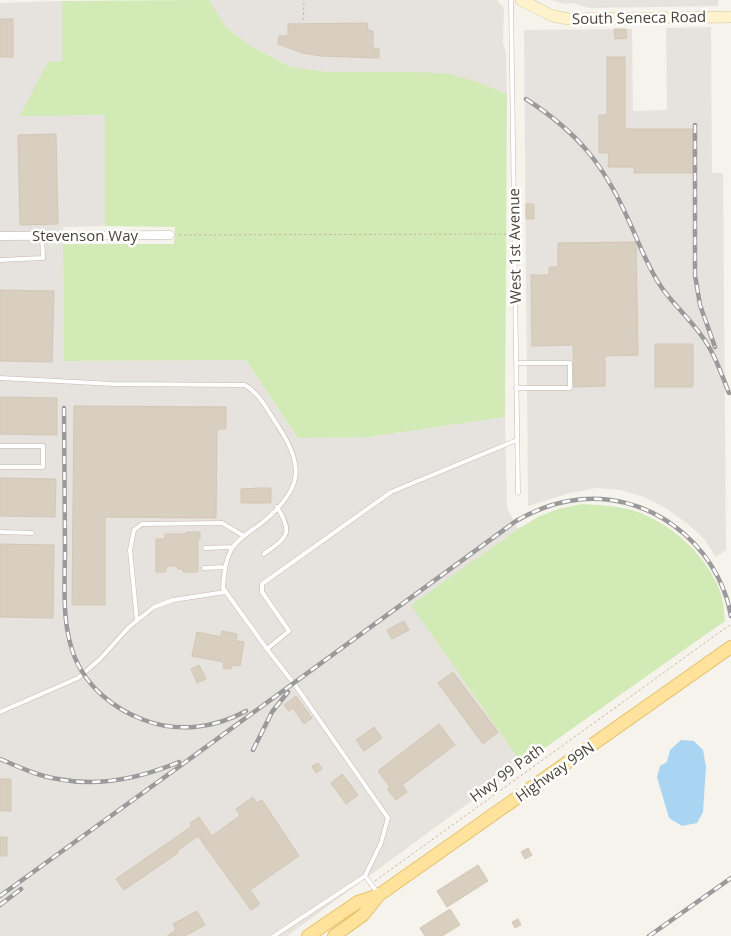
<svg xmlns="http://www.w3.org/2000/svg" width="731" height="936" viewBox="0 0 731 936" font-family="'Open Sans',sans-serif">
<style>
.industrial{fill:#e6e2dd}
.green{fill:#d2eab5}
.water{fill:#a9d4f2}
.building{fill:#d8cfc1;stroke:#d3c7b4}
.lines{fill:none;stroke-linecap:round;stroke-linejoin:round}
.service-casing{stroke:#c2bbae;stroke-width:5}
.minor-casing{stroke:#c2bbae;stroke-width:9}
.secondary-casing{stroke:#d6c79b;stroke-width:12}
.primary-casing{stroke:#e6c16a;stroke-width:14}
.path{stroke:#c4b79f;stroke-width:1;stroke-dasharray:2.5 2.5;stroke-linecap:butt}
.service{stroke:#fff;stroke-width:4}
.minor{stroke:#fff;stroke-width:8}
.secondary{stroke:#fff3cd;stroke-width:11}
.primary{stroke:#ffe39c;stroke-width:12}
.rail-casing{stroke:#9a9a9a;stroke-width:4.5}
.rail{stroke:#fff;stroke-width:2.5;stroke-dasharray:8;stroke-linecap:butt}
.labels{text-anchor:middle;stroke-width:5;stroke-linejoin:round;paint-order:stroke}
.street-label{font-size:15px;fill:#4b4439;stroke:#fff}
</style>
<rect width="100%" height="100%" fill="#f6f3ec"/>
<path class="industrial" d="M 209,0 L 497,0 L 504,8 L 503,43 L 506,53 L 507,94 L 478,82 L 328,72 L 291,67 L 252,47 L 226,27 Z
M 551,0 L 718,0 L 718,6 L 589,8 L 573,3 L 565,4 Z
M 62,1 L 62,61 L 105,115 L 105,226 L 63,227 L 64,361 L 246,360 L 298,438 L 369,437 L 505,417 L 507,508 L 518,529 L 412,605 L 522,764 L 287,936 L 0,936 L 0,3 Z
M 711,27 L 712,173 L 723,173 L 726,550 L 716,557 L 704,539 L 688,524 L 667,509 L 644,497 L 620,490 L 596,488 L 570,493 L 528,506 L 524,30 L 632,29 L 633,111 L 667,110 L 666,28 Z"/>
<path class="green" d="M 209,0 L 226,27 L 252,47 L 291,67 L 328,72 L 418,72 L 449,74 L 478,82 L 507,94 L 505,417 L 369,437 L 298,438 L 246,360 L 64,361 L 63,244 L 174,244 L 175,227 L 105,226 L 105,115 L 20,116 L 48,62 L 62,61 L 62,1 Z
M 582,504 C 599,505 616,506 632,510 C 670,522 706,554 720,591 C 723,600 724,611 725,621 L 522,764 L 411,605 L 518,529 L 538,517 L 558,509 Z"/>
<path class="water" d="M 681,740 L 694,741 L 703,750 L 706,767 L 703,812 L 697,823 L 682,826 L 669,818 L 657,777 L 660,766 L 667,762 L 670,750 Z"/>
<path class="building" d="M 0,19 L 13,19 L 13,57 L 0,57 Z
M 367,23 L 368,30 L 373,31 L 373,48 L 379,49 L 379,58 L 320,56 L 303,53 L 278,44 L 279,36 L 288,36 L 288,24 Z
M 614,29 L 626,29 L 627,38 L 615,39 Z
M 607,57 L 625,57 L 625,129 L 693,129 L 693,173 L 634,173 L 634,167 L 608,167 L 609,153 L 599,153 L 599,115 L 607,115 Z
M 56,134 L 58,224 L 20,225 L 18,135 Z
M 526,204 L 534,204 L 534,219 L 526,219 Z
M 636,242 L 638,355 L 605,356 L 605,386 L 574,387 L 573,345 L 532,346 L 531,275 L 549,275 L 549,267 L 558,267 L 558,243 Z
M 0,290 L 54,291 L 52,362 L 0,361 Z
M 655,344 L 693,344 L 693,387 L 655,387 Z
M 0,397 L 57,398 L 57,435 L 0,434 Z
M 74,406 L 226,407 L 226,429 L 217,429 L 216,518 L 105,517 L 105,605 L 72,605 Z
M 0,478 L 56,479 L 55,517 L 0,516 Z
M 260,488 L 271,488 L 271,503 L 241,503 L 241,489 Z
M 186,532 L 200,532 L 200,539 L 198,539 L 198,572 L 183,572 L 183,569 L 178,569 L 178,566 L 166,566 L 166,572 L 156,572 L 156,539 L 165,539 L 165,534 L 186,534 Z
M 0,544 L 54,545 L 53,618 L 0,617 Z
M 404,621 L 409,630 L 392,639 L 387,630 Z
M 222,631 L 237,634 L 236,641 L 244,642 L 240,666 L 232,665 L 231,669 L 223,668 L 224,662 L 192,656 L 197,632 L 221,637 Z
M 199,665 L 206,679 L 197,683 L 191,669 Z
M 453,672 L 498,732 L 483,744 L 438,683 Z
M 296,696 L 312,718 L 304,724 L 293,708 L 289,711 L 284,705 Z
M 439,724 L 455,745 L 402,785 L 407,792 L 396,800 L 387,789 L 390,787 L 378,771 Z
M 374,727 L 382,738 L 364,751 L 356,740 Z
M 318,763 L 322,769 L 316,773 L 312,766 Z
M 342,774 L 358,795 L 346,804 L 331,783 Z
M 0,779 L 11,779 L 11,811 L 0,811 Z
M 253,797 L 257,803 L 262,800 L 299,856 L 250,890 L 260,904 L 251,910 L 198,836 L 177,851 L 178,853 L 124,890 L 116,879 L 192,826 L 190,823 L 199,817 L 212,836 L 238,817 L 240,815 L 236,809 Z
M 0,837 L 7,837 L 7,856 L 0,856 Z
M 528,848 L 532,855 L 525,859 L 521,852 Z
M 478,865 L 488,881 L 447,907 L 437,891 Z
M 450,909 L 460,925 L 442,936 L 425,936 L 420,928 Z
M 197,911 L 205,925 L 185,936 L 167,936 L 176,930 L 173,924 Z
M 518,919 L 521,925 L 515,928 L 512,922 Z"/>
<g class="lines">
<g class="service-casing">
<path id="service" d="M 511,0 L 518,493
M 0,260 L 43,258 L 42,236
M 516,363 L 570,363 L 570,388 L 516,388
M 0,378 L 114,384 L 245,385 C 260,394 268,411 278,426 C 306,468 301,490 263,522 C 253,530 241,536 233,547 C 225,559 224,574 223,588 L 267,649 L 295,685 L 388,818 L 381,843 L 365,876 L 274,936
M 0,446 L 43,446 L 43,467 L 0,467
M 0,532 L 32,533
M 205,548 L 233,547
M 264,554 C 287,537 294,534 277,507
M 204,568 L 225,567
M 137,621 L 130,550 L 134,530 L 142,524 L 222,523 L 244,536
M 267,649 L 289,631 L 262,592 L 262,584 L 391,492 L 517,440
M 0,712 L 78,678 L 100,659 L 129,627 L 154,607 L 173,600 L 225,592
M 365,876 L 377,892"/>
</g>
<g class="minor-casing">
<path id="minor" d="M 0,236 L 170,235"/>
</g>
<g class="secondary-casing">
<path id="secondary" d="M 521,0 L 553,16 L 568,19 L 731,17"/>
</g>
<g class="primary-casing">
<path id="primary" d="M 308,936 L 358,902 L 379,895
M 334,936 L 363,915 L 379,895 L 731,647"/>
</g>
<path class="path" d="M 303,20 L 304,3
M 179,235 L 507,234
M 375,881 L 731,624"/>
<use href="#service" class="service"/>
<use href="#minor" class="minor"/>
<use href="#secondary" class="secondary"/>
<use href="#primary" class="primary"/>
<g class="rail-casing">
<path id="rail" d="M 526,99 C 577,132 603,163 628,219 C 639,242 647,267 662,288 C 673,304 689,318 701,335 C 714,352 721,373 729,393
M 695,125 L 695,275 L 700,305 L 715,347
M 64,408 C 64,455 65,502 65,548 C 65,584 61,624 75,658 C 87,687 114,709 144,720 C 178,733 215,728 246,711
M 253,750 L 272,712 L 288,692
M 0,759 C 19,767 38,776 58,779 C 98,787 141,778 179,762
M 0,896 L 180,766 L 516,521 C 532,512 550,504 569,501 C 645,487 718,542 731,616
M 0,905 L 21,889
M 649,936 L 731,878"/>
</g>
<use href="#rail" class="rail"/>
</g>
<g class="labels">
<g class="street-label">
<text transform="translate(639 18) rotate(-1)" y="5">South Seneca Road</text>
<text x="85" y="241">Stevenson Way</text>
<text transform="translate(515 246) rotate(-91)" y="5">West 1st Avenue</text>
<text transform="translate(555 772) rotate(-35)" y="5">Highway 99N</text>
<text transform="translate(507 773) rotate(-36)" y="5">Hwy 99 Path</text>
</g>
</g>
</svg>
